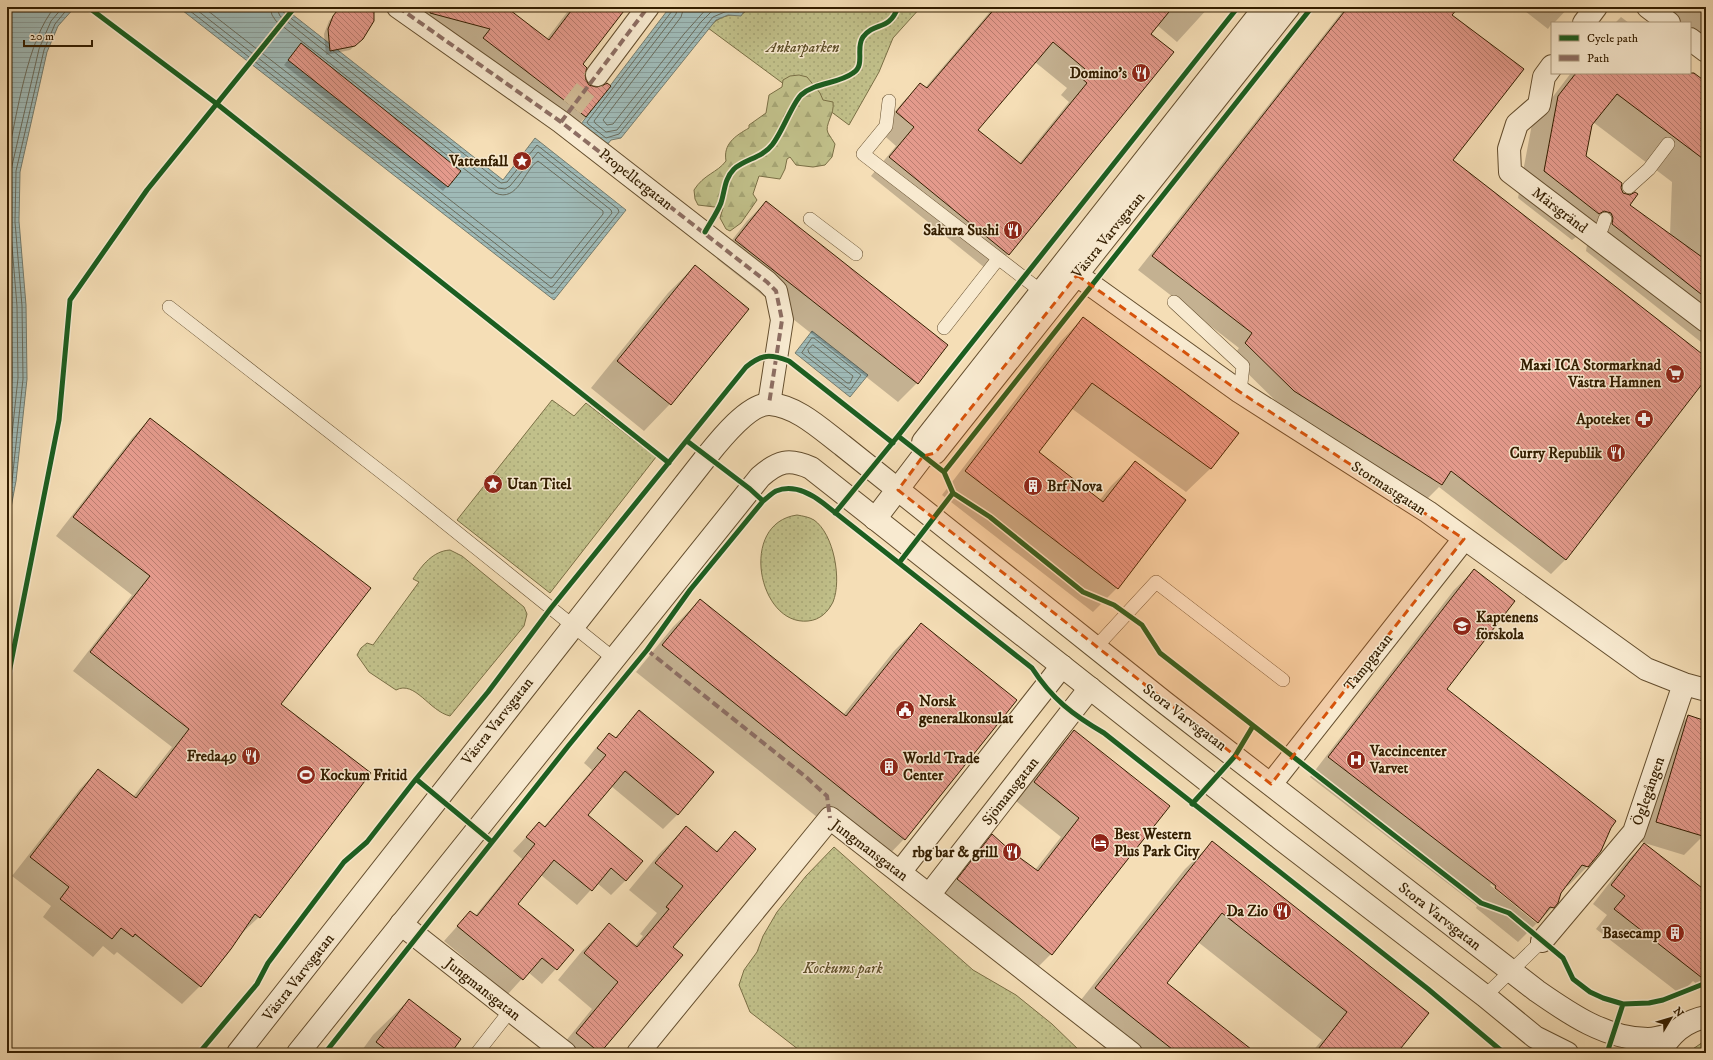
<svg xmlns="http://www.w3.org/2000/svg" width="1713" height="1060" viewBox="0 0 1713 1060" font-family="'IM FELL DW Pica',serif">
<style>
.grass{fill:url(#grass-dots);stroke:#7a6f45}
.forest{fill:url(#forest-firs);stroke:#7a6f45}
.water{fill:url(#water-rules);stroke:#747c6e}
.shadow{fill:#0003;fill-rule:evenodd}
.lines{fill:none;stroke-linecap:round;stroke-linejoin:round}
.shore{stroke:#6a6c5c;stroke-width:1}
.building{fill:url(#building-back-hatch);stroke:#341e00;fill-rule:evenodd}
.minor-tunnel{stroke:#ceb892;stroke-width:22;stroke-dasharray:22 11;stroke-linecap:butt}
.service-casing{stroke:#644e2e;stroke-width:14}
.minor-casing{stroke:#644e2e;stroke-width:24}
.tertiary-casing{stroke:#644e2e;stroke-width:24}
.service{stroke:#f8ead0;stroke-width:13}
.minor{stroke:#f8ead0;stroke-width:22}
.tertiary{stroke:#f8ead0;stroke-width:22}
.quiet{stroke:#8d6e63;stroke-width:4;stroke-dasharray:8 4;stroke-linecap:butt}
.cycleway-casing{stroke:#f8ead0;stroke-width:8}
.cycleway{stroke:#1b5e20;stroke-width:5}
.marked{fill:#d6530b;fill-opacity:0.2;stroke:#d6530b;stroke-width:3;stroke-dasharray:8 5;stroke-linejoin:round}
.labels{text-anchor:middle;stroke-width:3;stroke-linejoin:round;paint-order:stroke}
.park-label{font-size:15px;font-style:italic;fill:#5e4f29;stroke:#f8ead0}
.poi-label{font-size:15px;font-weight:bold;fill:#341e00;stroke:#f8ead0;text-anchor:end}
.street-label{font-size:15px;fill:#341e00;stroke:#f8ead0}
</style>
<defs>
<pattern id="grass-dots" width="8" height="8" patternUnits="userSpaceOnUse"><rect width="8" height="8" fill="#c1c08a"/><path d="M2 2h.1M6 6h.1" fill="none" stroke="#a6a575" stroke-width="1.8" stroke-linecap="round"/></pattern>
<pattern id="forest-firs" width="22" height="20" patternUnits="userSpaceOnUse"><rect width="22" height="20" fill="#c1c08a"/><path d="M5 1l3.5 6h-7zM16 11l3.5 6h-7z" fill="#a6a575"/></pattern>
<pattern id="water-rules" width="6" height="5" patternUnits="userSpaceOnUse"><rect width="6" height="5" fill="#9fbab7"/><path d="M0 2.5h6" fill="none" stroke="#8a9f9c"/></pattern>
<pattern id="building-back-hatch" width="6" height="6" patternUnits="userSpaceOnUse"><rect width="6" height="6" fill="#e49a8c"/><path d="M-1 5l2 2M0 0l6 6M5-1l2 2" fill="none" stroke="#ba7d70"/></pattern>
</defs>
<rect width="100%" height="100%" fill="#f5deb6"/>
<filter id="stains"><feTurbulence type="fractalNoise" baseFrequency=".005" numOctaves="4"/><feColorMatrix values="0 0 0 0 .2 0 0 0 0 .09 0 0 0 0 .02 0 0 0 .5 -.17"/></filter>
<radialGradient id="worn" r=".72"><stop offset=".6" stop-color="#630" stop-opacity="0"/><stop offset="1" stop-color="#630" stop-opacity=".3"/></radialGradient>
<path class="grass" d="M 747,7 L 921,7 L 893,38 L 879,72 L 849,125 L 806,93 L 800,96 L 708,28 C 719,16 728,15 744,13 Z
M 552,400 L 574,416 L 586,403 L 656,457 L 550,593 L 457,520 Z
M 797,515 C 803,516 809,517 814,520 C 834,534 842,580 833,602 C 828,612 820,620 808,621 C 758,626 738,523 797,515 Z
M 450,550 L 462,556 L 524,607 L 527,614 L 524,626 L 450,716 C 429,711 415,680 396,690 L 369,672 L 357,655 L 361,648 L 367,643 L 373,645 L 419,582 L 413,579 C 422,565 433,551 450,550 Z
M 834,847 L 973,970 L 1016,995 L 1052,1024 L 1082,1053 L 803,1053 L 750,1012 L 739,985 L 744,970 L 757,952 L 763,936 L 777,912 L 806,876 Z
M 1706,1040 L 1706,1053 L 1687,1053 Z"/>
<path class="forest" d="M 799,75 L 807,77 L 820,93 L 823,100 L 833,102 C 835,114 824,125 828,133 C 830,137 833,140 835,144 L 832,157 L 825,165 L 813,167 L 796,165 L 790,157 L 787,159 L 785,169 L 780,179 L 759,176 L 753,194 L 757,200 L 741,223 L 730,231 L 726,229 L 720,218 L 723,208 L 698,205 L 695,199 L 694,190 C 704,174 717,173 726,161 C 723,144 735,136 749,128 L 749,125 L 766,113 L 769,95 L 782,87 L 783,80 L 790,76 Z"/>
<path class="water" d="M 7,7 L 75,7 L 58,26 L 47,52 L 20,172 L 19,221 L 26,305 L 27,379 L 16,481 L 7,529 Z
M 178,7 L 283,7 L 503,180 L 535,138 L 626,210 L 554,300 Z
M 670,7 L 747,7 L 741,16 L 728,15 L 716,20 L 621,138 L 611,140 L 607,145 L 581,124 Z
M 812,331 L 868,375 L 850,397 L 795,353 Z"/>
<path class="shadow" d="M 341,7 L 371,7 L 360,41 L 350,50 L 326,55 L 324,34 L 329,21 Z
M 405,7 L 504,7 L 546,40 L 571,7 L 626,7 L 581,65 L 586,117 L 568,134 L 466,56 L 474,47 L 409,29 L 401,23 Z
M 994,7 L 1209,7 L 1177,42 L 1157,25 L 1008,254 L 990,272 L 871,176 L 896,146 L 879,131 L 902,103 L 920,84 L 925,88 ZM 1035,62 L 1067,88 L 1061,95 L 1069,102 L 1019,164 L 977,130 Z
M 1346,7 L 1441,7 L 1452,160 L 1706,358 L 1706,377 L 1565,560 L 1551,574 L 1439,487 L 1427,499 L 1280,405 L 1232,358 L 1239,348 L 1138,270 Z
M 1520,7 L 1569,7 L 1554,23 L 1552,23 L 1548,29 Z
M 1649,7 L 1706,7 L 1706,46 L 1690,39 L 1690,23 L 1669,23 Z
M 1621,17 L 1629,23 L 1615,23 Z
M 297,49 L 459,171 L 443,191 L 284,65 Z
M 1690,72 L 1706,84 L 1706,346 L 1586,251 L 1587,245 L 1584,240 L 1576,237 L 1572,240 L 1518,198 L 1532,124 L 1571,73 L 1690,73 ZM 1593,122 L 1672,182 L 1670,235 L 1628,205 L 1620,188 L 1585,157 Z
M 766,202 L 917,383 L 898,402 L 717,259 L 747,221 Z
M 695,266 L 748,310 L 670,404 L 644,431 L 591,388 L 668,293 Z
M 1083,318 L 1237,434 L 1210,469 L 1186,492 L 1071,408 L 1037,452 L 1100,500 L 1111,486 L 1135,462 L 1117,588 L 1093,612 L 942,495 L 1060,342 Z
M 150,419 L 280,705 L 370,773 L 259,917 L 240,935 L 200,986 L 182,1004 L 117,952 L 114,955 L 103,946 L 93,957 L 43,917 L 51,906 L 12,876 L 80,789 L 98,770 L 133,797 L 172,747 L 73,671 L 132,595 L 56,536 L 132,438 Z
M 1474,570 L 1446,689 L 1588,866 L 1568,886 L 1565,885 L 1553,907 L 1518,942 L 1476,908 L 1477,906 L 1310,777 L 1454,590 ZM 1491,884 L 1538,922 L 1536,923 L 1490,885 Z
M 700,600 L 843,715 L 894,651 L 921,624 L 904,839 L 878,866 L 636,672 L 673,627 Z
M 639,712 L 712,772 L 677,815 L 663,829 L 611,786 L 587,815 L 626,880 L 611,895 L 597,883 L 577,905 L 541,875 L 517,904 L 573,950 L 542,984 L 528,972 L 508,994 L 444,941 L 470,912 L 475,916 L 522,859 L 513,851 L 539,823 L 544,827 L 592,770 L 584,763 L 595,749 L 610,734 L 615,738 Z
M 1688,717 L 1706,722 L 1706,825 L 1703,836 L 1684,855 L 1638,841 L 1669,735 Z
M 1074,731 L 1168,806 L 1051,954 L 1032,973 L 939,898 L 974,854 L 992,836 L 1011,853 L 1035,870 L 1061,837 L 1016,801 L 1056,750 Z
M 686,827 L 715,852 L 735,833 L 672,947 L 681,955 L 600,1053 L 556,1053 L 592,1009 L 558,980 L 582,951 L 609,925 L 635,946 L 643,936 L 640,934 L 657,913 L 629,890 L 659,854 Z
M 1212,843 L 1396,1053 L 1311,1053 L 1322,1040 L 1198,942 L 1166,983 L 1254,1053 L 1116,1053 L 1069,1015 L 1185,869 Z
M 1644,844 L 1706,892 L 1706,988 L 1704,990 L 1693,981 L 1680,994 L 1596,929 L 1607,915 L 1593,904 L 1625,863 Z
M 409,1000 L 449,1053 L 360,1053 L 373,1035 Z"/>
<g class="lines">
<path class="shore" d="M 185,7 L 552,294 L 554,293 L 619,212 L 618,209 L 537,145 L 507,182 L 501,183 L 333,51
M 193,7 L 551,287 L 553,286 L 612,213 L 611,210 L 538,152 L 510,186 L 505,189 L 498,188 L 280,16 L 276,7
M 203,7 L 550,278 L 552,278 L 603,214 L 603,211 L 538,161 C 524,170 518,203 495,193 L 276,21 L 272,15 L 270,7
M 281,7 L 283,12 L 329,48
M 673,7 L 672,11 L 587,122 L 588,124 L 606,138 L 619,134 L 713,17 L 727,11 L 739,12 L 742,7
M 678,7 L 676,14 L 594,121 L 595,123 L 606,132 L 617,130 L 701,22 L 711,12 L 721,7
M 684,7 L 681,17 L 603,120 L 607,125 L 613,124 L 684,34 L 708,7
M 7,159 C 17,116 27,39 55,7
M 7,261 L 11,306 L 12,378 L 7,426
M 812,338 L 814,338 L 861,375 L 850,390 L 802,353 Z
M 813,345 L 853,376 L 850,383 L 847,383 L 809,353 L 808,350 Z
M 7,481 L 18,378 L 17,306 L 10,222 L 11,170 L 39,49 L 51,21 L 63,7
M 7,508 L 12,481 L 23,379 L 22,306 L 15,222 L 16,171 L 44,50 L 55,24 L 69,7"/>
</g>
<path class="building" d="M 340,7 L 374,7 L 374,21 L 363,39 L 355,46 L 330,51 L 328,29 L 333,16 Z
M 431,7 L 506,7 L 549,40 L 574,7 L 627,7 L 583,64 L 587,68 L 585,74 L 586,80 L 589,85 L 596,87 L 602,86 L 607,83 L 611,86 L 586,117 L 483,38 L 490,29 L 430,13 Z
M 996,7 L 1173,7 L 1151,34 L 1174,52 L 1009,255 L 889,157 L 914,127 L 896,112 L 920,83 L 927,88 ZM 1053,42 L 1085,69 L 1079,76 L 1087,83 L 1021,164 L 978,130 Z
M 1348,7 L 1459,7 L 1452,15 L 1524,69 L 1453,160 L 1706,357 L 1706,379 L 1566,560 L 1451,471 L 1442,485 L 1294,391 L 1245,343 L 1252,333 L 1152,256 Z
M 301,43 L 461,171 L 448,187 L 288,60 Z
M 1576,73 L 1694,73 L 1706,82 L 1706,161 L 1617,94 L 1592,125 L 1586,156 L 1622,183 L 1621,188 L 1623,193 L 1630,195 L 1635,192 L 1638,194 L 1630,205 L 1706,260 L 1706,298 L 1612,224 L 1613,218 L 1611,213 L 1604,211 L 1599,214 L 1544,171 L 1558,96 Z
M 766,201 L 948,345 L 918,384 L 735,240 Z
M 695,265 L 749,309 L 671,405 L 617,361 Z
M 1083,317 L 1239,433 L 1211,469 L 1092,383 L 1082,396 L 1039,452 L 1103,502 L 1135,461 L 1186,500 L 1118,589 L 965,471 Z
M 150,418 L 371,588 L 281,704 L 371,773 L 260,918 L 255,914 L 231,949 L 201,987 L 135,934 L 133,937 L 121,928 L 112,939 L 60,899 L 69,887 L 30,857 L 98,769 L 136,798 L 189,729 L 90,652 L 150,576 L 73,517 Z
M 1474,569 L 1515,601 L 1447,689 L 1616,821 L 1611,828 L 1601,851 L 1588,867 L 1582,865 L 1561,893 L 1558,903 L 1554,908 L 1550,907 L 1538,923 L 1495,888 L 1496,886 L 1328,757 Z
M 700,599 L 846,716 L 921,623 L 1017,700 L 905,840 L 662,645 Z
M 639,710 L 714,772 L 678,815 L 625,771 L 588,815 L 643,861 L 626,881 L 611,868 L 592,891 L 554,860 L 518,904 L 574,950 L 557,970 L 542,958 L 523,980 L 457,926 L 470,911 L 477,916 L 535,844 L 526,837 L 539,822 L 545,827 L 606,755 L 597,748 L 609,733 L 616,738 Z
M 1688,715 L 1706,721 L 1706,837 L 1656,822 Z
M 1074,730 L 1170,806 L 1052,955 L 957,879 L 992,834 L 1012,852 L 1038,871 L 1079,818 L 1034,782 Z
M 686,826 L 717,852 L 735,831 L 756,849 L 673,947 L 683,955 L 600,1053 L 576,1033 L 618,982 L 584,953 L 609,923 L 637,947 L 669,909 L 666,907 L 683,886 L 655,863 Z
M 1212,841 L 1429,1013 L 1397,1053 L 1315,1053 L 1347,1012 L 1222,913 L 1167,983 L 1256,1053 L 1177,1053 L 1095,988 Z
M 1644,843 L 1706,891 L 1706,981 L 1614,909 L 1625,896 L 1611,885 Z
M 409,999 L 461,1039 L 451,1053 L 391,1053 L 376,1042 Z"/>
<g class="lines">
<path class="minor-tunnel" d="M 572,107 L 597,75"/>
<g class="service-casing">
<path id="service" d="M 889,101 L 886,126 L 863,154 L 1046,295
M 1629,187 L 1649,169 L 1668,144
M 810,219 L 856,254
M 1594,236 L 1602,228 L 1605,219
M 1174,302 L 1243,366 L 1240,392
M 169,307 L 403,489 L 613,658
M 944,328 L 998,259
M 1096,647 L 1156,582 L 1283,680
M 1485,996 L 1542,941
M 477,1053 L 510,1011"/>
</g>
<g class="minor-casing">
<path id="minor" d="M 398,7 L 561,122 L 767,282 L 776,291 L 782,320 L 769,404
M 1648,7 L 1669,23
M 1584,23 L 1596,7
M 1690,39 L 1706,51
M 1552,66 L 1544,77 L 1539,105 L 1517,124 L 1509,149 L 1510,172 L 1706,321
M 597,75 L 648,7
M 1077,275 L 1240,392 L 1428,512 L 1646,669 L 1684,684 L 1706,690
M 923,456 L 923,442 L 1265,7
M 875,519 L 923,456 L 935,453 L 1289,7
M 1271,784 L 1464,539
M 900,872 L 1062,666
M 929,895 L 1090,688
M 401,924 L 565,1053
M 1542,941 L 1634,832 L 1684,684
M 638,1053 L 830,818 L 1131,1053"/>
</g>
<g class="tertiary-casing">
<path id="tertiary" d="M 238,1053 L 707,456 C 719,441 749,403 770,404 C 797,406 822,430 842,445 L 1164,702 L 1537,991 C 1570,1014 1606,1039 1648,1039 C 1656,1039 1665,1036 1672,1034
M 298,1053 L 760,477 C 778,461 789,458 811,468 L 1281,839 L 1485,996 L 1535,1037 L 1567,1053
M 1660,1053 C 1670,1034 1685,1021 1706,1017"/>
</g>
<use href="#service" class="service"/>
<use href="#minor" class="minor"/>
<use href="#tertiary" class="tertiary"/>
<path class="quiet" d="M 398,7 L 561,122 L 767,282 L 776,291 L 782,320 L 769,404
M 561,122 L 648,7
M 647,650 L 806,777 L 827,796 L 830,818"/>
<g class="cycleway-casing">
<path id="cycleway" d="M 88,7 L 217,104 L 669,463
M 705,232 C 710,223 717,213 721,203 C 725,191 724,179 734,169 C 745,159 762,158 772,145 C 782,133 792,104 801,95 C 816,82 838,84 853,73 C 866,65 855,48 863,37 C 875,21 889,32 898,7
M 898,436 L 1238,7
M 687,441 L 750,489 L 763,501
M 944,472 L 1312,7
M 835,513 L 898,436 L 944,472 L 953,493 L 990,517 L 1083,592 L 1114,605 L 1142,625 L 1160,653 L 1481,903 L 1509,913 L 1563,958 L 1573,979 L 1590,992 L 1603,998 L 1623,1004 L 1649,1003 L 1663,1000 L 1706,983
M 899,563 L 953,493
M 7,683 L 59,420 L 70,300 L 147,190 L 295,7
M 416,779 L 492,842
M 1192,804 L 1235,756 L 1253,726
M 199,1053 L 257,984 L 268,963 L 344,862 L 367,842 L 416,779 L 488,692 L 551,608 L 746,367 C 762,354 770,354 789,361 L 893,443
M 325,1053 L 569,745 L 647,650 L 690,590 L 763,501 C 767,498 772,493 776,491 C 793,484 810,493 823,503 L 1032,668 C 1052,699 1073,715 1104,733 L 1428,989 L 1504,1053
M 1607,1053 L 1623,1004"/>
</g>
<use href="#cycleway" class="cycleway"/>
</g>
<path class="marked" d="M 1077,275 L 1240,392 L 1464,539 L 1271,784 L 898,490 L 923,456 L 935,453 Z"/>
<defs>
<g id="restaurant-disc" transform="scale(1)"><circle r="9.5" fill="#8f2418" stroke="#f8ead0"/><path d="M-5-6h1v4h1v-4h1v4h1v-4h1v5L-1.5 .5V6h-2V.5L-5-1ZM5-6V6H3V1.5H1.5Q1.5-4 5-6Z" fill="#fff"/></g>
<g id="sight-disc" transform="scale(1)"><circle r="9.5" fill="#8f2418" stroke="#f8ead0"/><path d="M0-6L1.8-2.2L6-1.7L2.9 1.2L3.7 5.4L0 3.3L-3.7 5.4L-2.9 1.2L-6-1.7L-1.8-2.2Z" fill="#fff"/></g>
<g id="supermarket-disc" transform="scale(1)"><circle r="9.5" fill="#8f2418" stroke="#f8ead0"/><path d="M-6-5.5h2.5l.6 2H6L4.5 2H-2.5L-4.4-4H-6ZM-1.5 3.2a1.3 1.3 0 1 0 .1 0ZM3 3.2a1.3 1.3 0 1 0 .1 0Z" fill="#fff"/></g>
<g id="pharmacy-disc" transform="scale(1)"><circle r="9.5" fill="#8f2418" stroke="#f8ead0"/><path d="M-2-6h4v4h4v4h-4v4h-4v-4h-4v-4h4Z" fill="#fff"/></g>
<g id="building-disc" transform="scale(1)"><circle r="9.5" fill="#8f2418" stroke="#f8ead0"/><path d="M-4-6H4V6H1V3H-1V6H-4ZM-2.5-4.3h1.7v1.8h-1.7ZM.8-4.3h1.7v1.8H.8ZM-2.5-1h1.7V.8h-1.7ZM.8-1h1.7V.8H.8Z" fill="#fff"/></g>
<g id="school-disc" transform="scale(1)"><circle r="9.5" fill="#8f2418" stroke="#f8ead0"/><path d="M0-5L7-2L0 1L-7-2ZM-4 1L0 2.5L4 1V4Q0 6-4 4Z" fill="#fff"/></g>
<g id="civic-disc" transform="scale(1)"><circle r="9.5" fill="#8f2418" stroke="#f8ead0"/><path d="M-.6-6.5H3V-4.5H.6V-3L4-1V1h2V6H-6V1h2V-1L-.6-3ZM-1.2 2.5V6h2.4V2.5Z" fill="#fff"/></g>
<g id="hospital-disc" transform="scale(1)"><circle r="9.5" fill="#8f2418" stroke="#f8ead0"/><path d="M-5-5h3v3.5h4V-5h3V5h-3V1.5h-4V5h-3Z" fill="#fff"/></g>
<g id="stadium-disc" transform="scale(1)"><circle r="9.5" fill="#8f2418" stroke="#f8ead0"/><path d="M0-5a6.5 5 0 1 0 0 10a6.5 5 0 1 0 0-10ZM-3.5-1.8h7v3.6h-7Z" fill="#fff"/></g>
<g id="hotel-disc" transform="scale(1)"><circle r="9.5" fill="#8f2418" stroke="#f8ead0"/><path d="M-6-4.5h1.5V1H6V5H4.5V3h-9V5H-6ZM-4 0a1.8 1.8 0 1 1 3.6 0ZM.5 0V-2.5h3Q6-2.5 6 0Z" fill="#fff"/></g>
</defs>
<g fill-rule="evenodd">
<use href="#restaurant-disc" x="1141" y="73"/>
<use href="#sight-disc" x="522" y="161"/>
<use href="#restaurant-disc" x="1013" y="230"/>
<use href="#supermarket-disc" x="1675" y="374"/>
<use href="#pharmacy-disc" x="1644" y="419"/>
<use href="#restaurant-disc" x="1616" y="453"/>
<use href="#sight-disc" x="493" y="484"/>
<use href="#building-disc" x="1033" y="486"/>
<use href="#school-disc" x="1462" y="626"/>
<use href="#civic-disc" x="905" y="710"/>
<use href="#restaurant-disc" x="251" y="756"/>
<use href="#hospital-disc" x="1356" y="760"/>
<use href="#building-disc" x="889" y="767"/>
<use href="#stadium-disc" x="306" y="775"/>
<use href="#hotel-disc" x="1100" y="843"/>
<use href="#restaurant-disc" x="1012" y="852"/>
<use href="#restaurant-disc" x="1282" y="911"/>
<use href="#building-disc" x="1675" y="933"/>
</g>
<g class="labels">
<g class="park-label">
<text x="803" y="52">Ankarparken</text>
<text x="843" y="973">Kockums park</text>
</g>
<g class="poi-label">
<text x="1127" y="78">Domino's</text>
<text x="508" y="166">Vattenfall</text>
<text x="999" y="235">Sakura Sushi</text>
<text x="1661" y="370">Maxi ICA Stormarknad<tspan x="1661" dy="17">Västra Hamnen</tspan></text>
<text x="1630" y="424">Apoteket</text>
<text x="1602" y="458">Curry Republik</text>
<text x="507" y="489" text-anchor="start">Utan Titel</text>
<text x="1047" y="491" text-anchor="start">Brf Nova</text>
<text x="1476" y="622" text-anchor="start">Kaptenens<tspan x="1476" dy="17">förskola</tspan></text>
<text x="919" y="706" text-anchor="start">Norsk<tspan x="919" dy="17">generalkonsulat</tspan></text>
<text x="1370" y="756" text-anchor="start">Vaccincenter<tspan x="1370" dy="17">Varvet</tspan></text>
<text x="237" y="761">Freda49</text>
<text x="903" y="763" text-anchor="start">World Trade<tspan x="903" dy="17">Center</tspan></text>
<text x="320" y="780" text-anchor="start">Kockum Fritid</text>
<text x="1114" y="839" text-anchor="start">Best Western<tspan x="1114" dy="17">Plus Park City</tspan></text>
<text x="998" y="857">rbg bar &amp; grill</text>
<text x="1268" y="916">Da Zio</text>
<text x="1661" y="938">Basecamp</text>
</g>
<g class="street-label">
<text transform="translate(636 179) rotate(38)" y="5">Propellergatan</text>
<text transform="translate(1560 210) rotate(37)" y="5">Märsgränd</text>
<text transform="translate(1108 235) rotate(-51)" y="5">Västra Varvsgatan</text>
<text transform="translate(1389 488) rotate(33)" y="5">Stormastgatan</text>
<text transform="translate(1368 662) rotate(-52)" y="5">Tampgatan</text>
<text transform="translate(1185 717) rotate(37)" y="5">Stora Varvsgatan</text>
<text transform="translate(497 721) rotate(-52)" y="5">Västra Varvsgatan</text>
<text transform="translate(1010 791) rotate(-52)" y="5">Sjömansgatan</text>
<text transform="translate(1648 791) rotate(-71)" y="5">Öglegången</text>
<text transform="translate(870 850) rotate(37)" y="5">Jungmansgatan</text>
<text transform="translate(1440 916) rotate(38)" y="5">Stora Varvsgatan</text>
<text transform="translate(298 977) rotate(-52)" y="5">Västra Varvsgatan</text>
<text transform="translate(483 989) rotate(38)" y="5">Jungmansgatan</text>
</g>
</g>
<rect width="1713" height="1060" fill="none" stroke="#f5deb6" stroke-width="24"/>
<rect x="8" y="8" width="1697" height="1044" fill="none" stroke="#341e00" stroke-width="2"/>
<rect x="12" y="12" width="1689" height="1036" fill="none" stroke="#341e00"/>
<rect x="1551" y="22" width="140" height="52" fill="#f8ead0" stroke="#aa987d"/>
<rect x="1559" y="35" width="20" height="6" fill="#1b5e20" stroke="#aa987d"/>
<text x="1587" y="42" font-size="12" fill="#341e00">Cycle path</text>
<rect x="1559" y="55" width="20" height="6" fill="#8d6e63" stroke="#aa987d"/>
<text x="1587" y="62" font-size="12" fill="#341e00">Path</text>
<g transform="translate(1671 1018) rotate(52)" stroke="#f8ead0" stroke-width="3" paint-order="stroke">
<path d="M0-3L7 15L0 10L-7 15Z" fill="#341e00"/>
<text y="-6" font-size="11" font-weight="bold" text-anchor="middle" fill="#341e00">N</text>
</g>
<path d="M24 40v6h68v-6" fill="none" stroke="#341e00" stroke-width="2"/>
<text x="30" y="40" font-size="12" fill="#341e00" stroke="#f8ead0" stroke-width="3" paint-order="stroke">20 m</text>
<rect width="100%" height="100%" filter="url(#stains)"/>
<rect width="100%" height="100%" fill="url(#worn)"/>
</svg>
